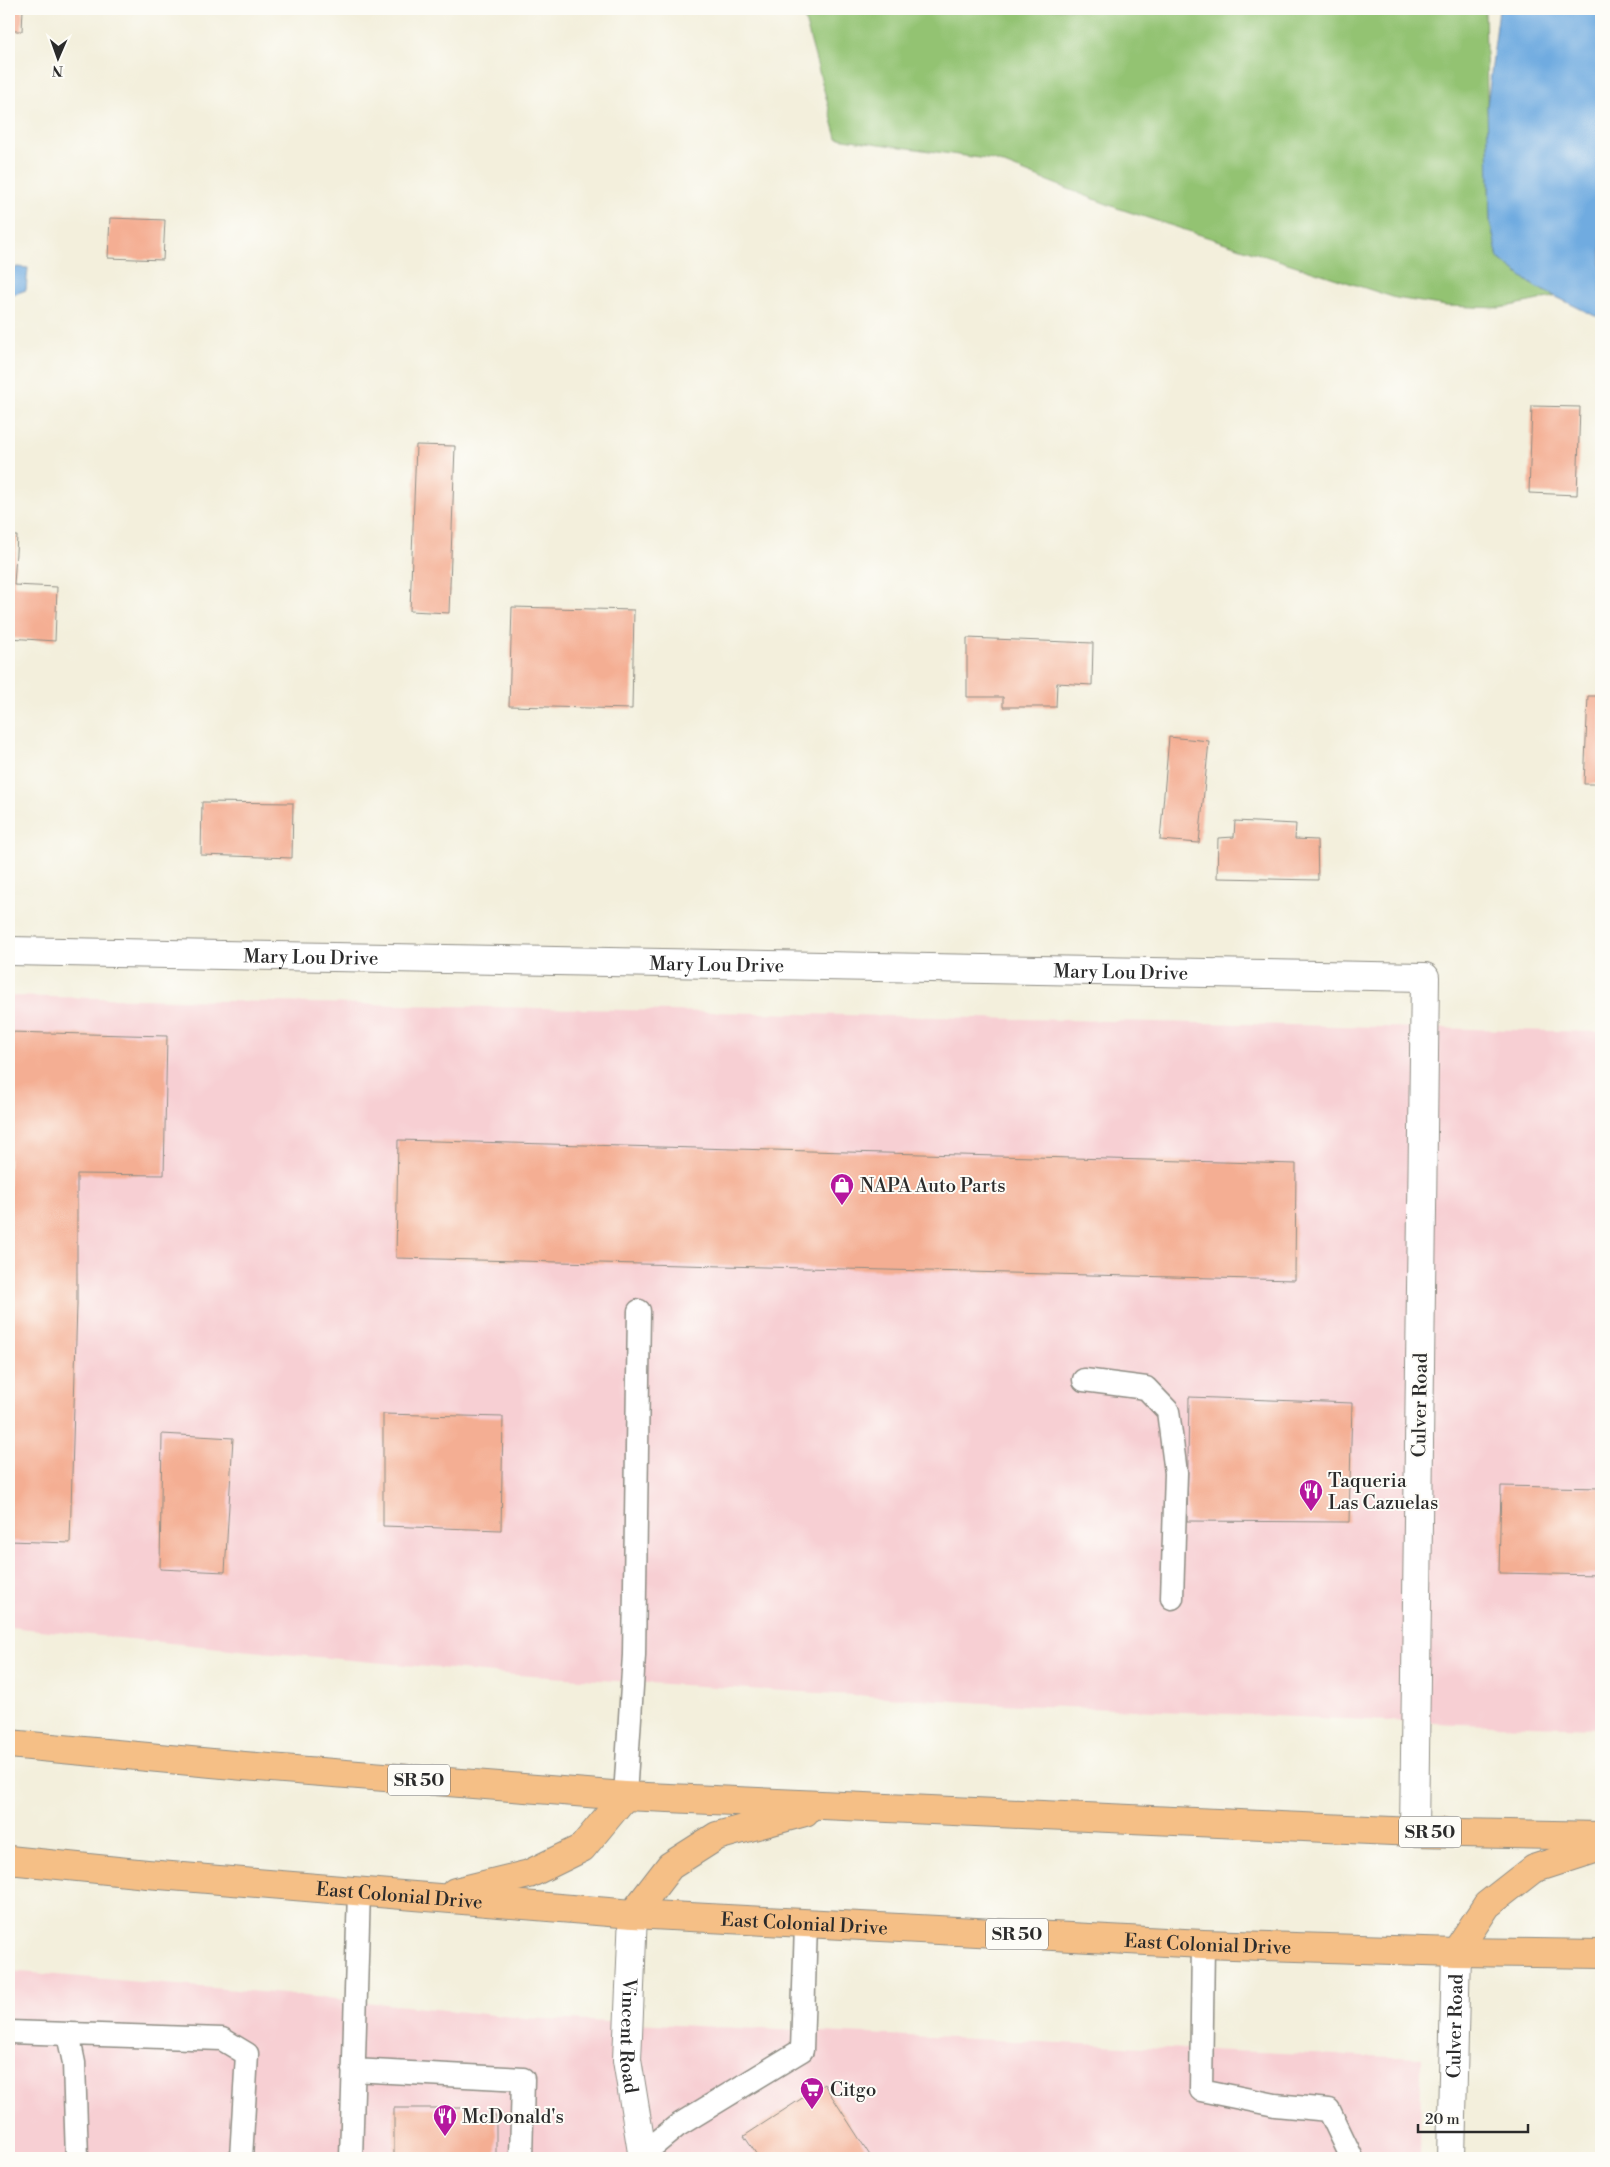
<svg xmlns="http://www.w3.org/2000/svg" width="1610" height="2167" viewBox="0 0 1610 2167" font-family="'Libre Bodoni',serif">
<style>
.built{fill:#f7cfd3}
.green{fill:#93c372;stroke:#5f774e}
.water{fill:#6fabe0;stroke:#4d6b86}
.building{fill:#f4ae93}
.lines{fill:none;stroke-linecap:round;stroke-linejoin:round}
.service-casing{stroke:#8f8d84;stroke-width:25}
.minor-casing{stroke:#8f8d84;stroke-width:30}
.trunk-casing{stroke:#8f8d84;stroke-width:30}
.service{stroke:#fff;stroke-width:22}
.minor{stroke:#fff;stroke-width:28}
.trunk{stroke:#f5bf86;stroke-width:28}
.labels{text-anchor:middle;stroke-width:4;stroke-linejoin:round;paint-order:stroke}
.shield{fill:#fdfcf7;stroke:#6a6a68;stroke-width:1}
.shield-label{font-size:18px;font-weight:bold;fill:#2b2b2b}
.street-label{font-size:19px;fill:#2b2b2b;stroke:#fdfcf7}
.poi-label{font-size:19px;fill:#2b2b2b;stroke:#fdfcf7;text-anchor:start}
</style>
<rect width="100%" height="100%" fill="#fdfcf7"/>
<filter id="ink" filterUnits="userSpaceOnUse"><feTurbulence type="fractalNoise" baseFrequency=".02" numOctaves="2"/><feDisplacementMap in="SourceGraphic" scale="10" xChannelSelector="R" yChannelSelector="G"/><feConvolveMatrix kernelMatrix="1 2 1 2 8 2 1 2 1" color-interpolation-filters="sRGB"/></filter>
<filter id="wash" filterUnits="userSpaceOnUse"><feTurbulence type="fractalNoise" baseFrequency=".0096" numOctaves="4" result="noise"/><feDisplacementMap in="SourceGraphic" scale="20" xChannelSelector="R" yChannelSelector="G"/><feGaussianBlur stdDeviation="1.12" result="paint"/><feColorMatrix in="noise" values="0 0 0 0 0 0 0 0 0 0 0 0 0 0 0 0 0 1.4 0 .05"/><feComposite in="paint" operator="in"/></filter>
<g filter="url(#wash)">
<rect width="100%" height="100%" fill="#f3efdc"/>
<path class="built" d="M 9,996 L 1601,1032 L 1601,1728 L 1457,1724 L 1019,1705 L 516,1675 L 240,1650 L 9,1627 Z
M 9,1971 L 296,1995 L 525,2018 L 1230,2051 L 1421,2058 L 1420,2158 L 9,2158 Z"/>
<path class="green" d="M 802,9 L 1485,9 L 1490,220 L 1498,258 L 1534,286 L 1558,296 L 1500,308 L 1446,306 L 1396,298 L 1117,208 L 994,160 L 837,138 Z"/>
<path class="water" d="M 1499,9 L 1601,9 L 1601,316 L 1595,316 L 1534,286 L 1498,258 L 1490,220 L 1487,106 Z
M 17,267 L 28,268 L 26,290 L 9,296 L 9,273 Z"/>
<g id="blocks">
<path class="building" d="M 9,9 L 23,9 L 22,31 L 9,31 Z
M 110,218 L 165,220 L 163,260 L 108,258 Z
M 1532,406 L 1580,407 L 1577,495 L 1529,493 Z
M 416,445 L 455,446 L 449,613 L 410,611 Z
M 9,536 L 17,536 L 14,585 L 57,587 L 55,641 L 9,638 Z
M 512,607 L 634,610 L 632,709 L 509,706 Z
M 967,638 L 1093,643 L 1092,685 L 1057,683 L 1056,707 L 1003,707 L 1003,697 L 967,697 Z
M 1588,696 L 1601,696 L 1601,784 L 1584,784 Z
M 1169,737 L 1209,741 L 1199,843 L 1160,840 Z
M 202,802 L 293,803 L 292,858 L 201,855 Z
M 1235,821 L 1296,824 L 1295,839 L 1317,840 L 1318,880 L 1217,878 L 1218,838 L 1234,837 Z
M 9,1032 L 167,1036 L 164,1175 L 77,1174 L 77,1304 L 70,1543 L 9,1541 Z
M 398,1140 L 1296,1164 L 1295,1280 L 396,1258 Z
M 1189,1397 L 1352,1403 L 1349,1522 L 1187,1521 Z
M 383,1414 L 503,1417 L 501,1530 L 383,1526 Z
M 162,1434 L 233,1438 L 225,1572 L 160,1569 Z
M 1501,1486 L 1601,1488 L 1601,1575 L 1499,1573 Z
M 824,2084 L 871,2157 L 759,2158 L 744,2136 Z
M 394,2108 L 469,2108 L 468,2115 L 496,2116 L 496,2158 L 394,2158 Z"/>
</g>
</g>
<g filter="url(#ink)">
<use href="#blocks" fill-opacity="0" stroke="#8f8d84" stroke-width="1"/>
<g class="lines">
<g class="service-casing">
<path id="service" d="M 1084,1380 L 1146,1388 L 1168,1411 L 1176,1473 L 1172,1598
M 625,1796 L 634,1655 L 639,1311
M 1203,1944 L 1201,2090 L 1275,2105 L 1329,2110 L 1352,2158
M 9,2032 L 222,2039 L 247,2054 L 241,2158
M 68,2034 L 74,2063 L 77,2158
M 353,2070 L 523,2079 L 521,2158
M 642,2155 L 677,2126 L 802,2050 L 806,1924
M 351,2158 L 359,1891"/>
</g>
<g class="minor-casing">
<g id="minor">
<path id="s1" d="M 9,951 L 1425,977 L 1414,1832"/>
<path id="s2" d="M 633,1914 L 627,2060 L 643,2158"/>
<path id="s3" d="M 1451,2158 L 1456,1952"/>
</g>
</g>
<g class="trunk-casing">
<g id="trunk">
<path d="M 9,1744 L 244,1766 L 625,1796 L 1414,1832 L 1601,1836"/>
<path id="s4" d="M 9,1860 L 147,1874 L 633,1914 L 1203,1944 L 1456,1952 L 1601,1954"/>
<path d="M 455,1892 L 529,1874 L 582,1848 L 625,1796"/>
<path d="M 633,1914 L 670,1866 L 717,1836 L 805,1812"/>
<path d="M 1456,1952 L 1487,1905 L 1533,1869 L 1601,1847"/>
</g>
</g>
<use href="#service" class="service"/>
<use href="#minor" class="minor"/>
<use href="#trunk" class="trunk"/>
</g>
</g>
<defs>
<g id="shop-pin" transform="scale(1.25)"><path d="M0 17L-7.5 6A9.5 9.5 0 1 1 7.5 6Z" fill="#b5179e" stroke="#fdfcf7"/><path d="M-5-2.5h2.3a2.7 3.5 0 0 1 5.4 0H5L5.5 6h-11ZM-1.5-2.5h3a1.5 2.3 0 0 0-3 0Z" fill="#fff"/></g>
<g id="restaurant-pin" transform="scale(1.25)"><path d="M0 17L-7.5 6A9.5 9.5 0 1 1 7.5 6Z" fill="#b5179e" stroke="#fdfcf7"/><path d="M-5-6h1v4h1v-4h1v4h1v-4h1v5L-1.5 .5V6h-2V.5L-5-1ZM5-6V6H3V1.5H1.5Q1.5-4 5-6Z" fill="#fff"/></g>
<g id="supermarket-pin" transform="scale(1.25)"><path d="M0 17L-7.5 6A9.5 9.5 0 1 1 7.5 6Z" fill="#b5179e" stroke="#fdfcf7"/><path d="M-6-5.5h2.5l.6 2H6L4.5 2H-2.5L-4.4-4H-6ZM-1.5 3.2a1.3 1.3 0 1 0 .1 0ZM3 3.2a1.3 1.3 0 1 0 .1 0Z" fill="#fff"/></g>
</defs>
<g fill-rule="evenodd">
<use href="#shop-pin" x="842" y="1185"/>
<use href="#restaurant-pin" x="1311" y="1491"/>
<use href="#supermarket-pin" x="812" y="2089"/>
<use href="#restaurant-pin" x="445" y="2116"/>
</g>
<g class="labels">
<g class="shield">
<rect x="388" y="1764.5" width="62" height="31" rx="4"/>
<rect x="1399" y="1816.5" width="62" height="31" rx="4"/>
<rect x="986" y="1918.5" width="62" height="31" rx="4"/>
</g>
<g class="shield-label">
<text x="419" y="1786">SR 50</text>
<text x="1430" y="1838">SR 50</text>
<text x="1017" y="1940">SR 50</text>
</g>
<g class="street-label">
<text dy="7" stroke="none"><textPath href="#s1" startOffset="302">Mary Lou Drive</textPath></text>
<text dy="7" stroke="none"><textPath href="#s1" startOffset="708">Mary Lou Drive</textPath></text>
<text dy="7" stroke="none"><textPath href="#s1" startOffset="1112">Mary Lou Drive</textPath></text>
<text transform="translate(1419 1405) rotate(-89)" y="7">Culver Road</text>
<text dy="7" stroke="none"><textPath href="#s4" startOffset="392">East Colonial Drive</textPath></text>
<text dy="7" stroke="none"><textPath href="#s4" startOffset="798">East Colonial Drive</textPath></text>
<text dy="7" stroke="none"><textPath href="#s4" startOffset="1202">East Colonial Drive</textPath></text>
<text dy="7" stroke="none"><textPath href="#s3" startOffset="132">Culver Road</textPath></text>
<text dy="7" stroke="none"><textPath href="#s2" startOffset="122">Vincent Road</textPath></text>
</g>
<g class="poi-label">
<text x="860" y="1192">NAPA Auto Parts</text>
<text x="1328" y="1487">Taqueria<tspan x="1328" dy="22">Las Cazuelas</tspan></text>
<text x="830" y="2096">Citgo</text>
<text x="462" y="2123">McDonald's</text>
</g>
</g>
<rect width="1610" height="2167" fill="none" stroke="#fdfcf7" stroke-width="30"/>
<g transform="translate(58 58) rotate(182)" stroke="#fdfcf7" stroke-width="4" paint-order="stroke">
<path d="M0-4L9 19L0 12L-9 19Z" fill="#2b2b2b"/>
<text y="-8" font-size="14" font-weight="bold" text-anchor="middle" fill="#2b2b2b">N</text>
</g>
<path d="M1418 2124v8h110v-8" fill="none" stroke="#2b2b2b" stroke-width="2.5"/>
<text x="1425" y="2124" font-size="15" fill="#2b2b2b" stroke="#fdfcf7" stroke-width="4" paint-order="stroke">20 m</text>
</svg>
